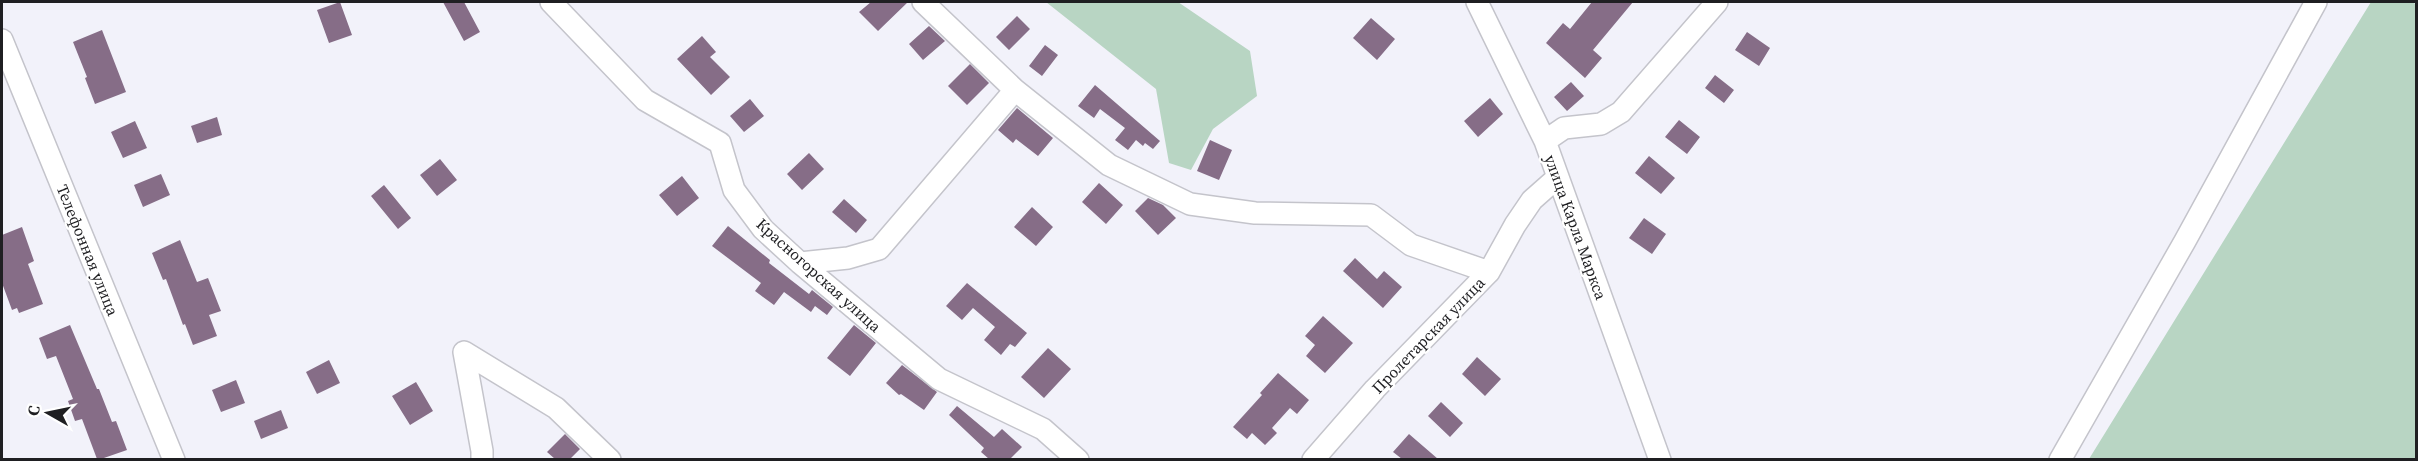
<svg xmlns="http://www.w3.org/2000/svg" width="2418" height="461" viewBox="0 0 2418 461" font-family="'Source Serif 4',serif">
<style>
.green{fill:#b8d5c3}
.building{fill:#866d87}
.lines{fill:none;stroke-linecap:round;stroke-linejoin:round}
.minor-casing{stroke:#c4c4cb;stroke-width:24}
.minor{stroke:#fff;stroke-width:21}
.labels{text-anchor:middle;stroke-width:4.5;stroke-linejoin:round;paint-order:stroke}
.street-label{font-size:16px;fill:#1f1f22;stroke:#fff}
</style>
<rect width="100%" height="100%" fill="#f2f2fa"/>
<path class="green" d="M 1046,2 L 1178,2 L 1250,51 L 1257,96 L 1213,129 L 1191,170 L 1169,163 L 1156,89 Z
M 2371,2 L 2411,2 L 2416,4 L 2416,459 L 2089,459 Z"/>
<path class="building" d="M 340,2 L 352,35 L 329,43 L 317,10 Z
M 443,2 L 464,2 L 480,32 L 464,41 Z
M 871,2 L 908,2 L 878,31 L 859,12 Z
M 1592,2 L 1633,2 L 1593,50 L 1602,58 L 1585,78 L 1546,43 L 1563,23 L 1570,29 Z
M 1017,16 L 1030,29 L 1009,50 L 996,37 Z
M 1371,18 L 1395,39 L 1377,60 L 1353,38 Z
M 929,26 L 945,41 L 923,60 L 909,44 Z
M 102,30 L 126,92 L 95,104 L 85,78 L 87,77 L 73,42 Z
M 1747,32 L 1770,48 L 1759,66 L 1735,50 Z
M 702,36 L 716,52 L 710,57 L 730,77 L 711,95 L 677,59 Z
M 1045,45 L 1058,55 L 1042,76 L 1029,66 Z
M 970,64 L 989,83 L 967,105 L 948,86 Z
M 1715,75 L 1734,90 L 1724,103 L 1705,88 Z
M 1571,82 L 1584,96 L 1567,111 L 1554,97 Z
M 1095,85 L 1160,141 L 1153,149 L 1145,143 L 1143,146 L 1136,140 L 1128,150 L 1115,140 L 1125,128 L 1100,109 L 1094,118 L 1078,106 Z
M 1490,98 L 1503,114 L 1478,137 L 1464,121 Z
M 750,99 L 764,116 L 744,132 L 730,116 Z
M 1017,108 L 1053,138 L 1038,156 L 1016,139 L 1013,143 L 998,130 Z
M 217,117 L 222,135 L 197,143 L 191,126 Z
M 1679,120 L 1700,137 L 1687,154 L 1665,137 Z
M 135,121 L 147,148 L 123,158 L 111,132 Z
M 1210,140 L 1232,150 L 1219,180 L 1197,171 Z
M 809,153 L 824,169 L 802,190 L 787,174 Z
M 1649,156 L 1675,178 L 1661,194 L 1635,173 Z
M 440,159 L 457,180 L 437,196 L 420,175 Z
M 161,174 L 170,195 L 143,207 L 134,185 Z
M 682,176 L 699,198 L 677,216 L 659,195 Z
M 1099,183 L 1123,205 L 1106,224 L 1082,202 Z
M 384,185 L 411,218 L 398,229 L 371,196 Z
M 1148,198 L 1163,205 L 1176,218 L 1158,235 L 1135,211 Z
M 844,199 L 867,220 L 856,233 L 832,212 Z
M 1032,207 L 1053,227 L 1036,246 L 1014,227 Z
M 1644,218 L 1666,234 L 1652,254 L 1629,238 Z
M 728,226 L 770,260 L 769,263 L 809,294 L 812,290 L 833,307 L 827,315 L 815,306 L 811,312 L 784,292 L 774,305 L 755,291 L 761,283 L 712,246 Z
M 22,227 L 34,261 L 28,264 L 43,304 L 19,313 L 17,308 L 12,310 L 2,283 L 2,235 Z
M 180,240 L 197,282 L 208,278 L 221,311 L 209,315 L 217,336 L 193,345 L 185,324 L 183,325 L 166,279 L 163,280 L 152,253 Z
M 1355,258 L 1377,279 L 1384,271 L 1402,287 L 1383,308 L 1343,271 Z
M 967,283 L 1027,333 L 1015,347 L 1010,344 L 1001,355 L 984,340 L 995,327 L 973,308 L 962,320 L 946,306 Z
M 1323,316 L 1353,343 L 1325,373 L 1306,356 L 1315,345 L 1305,336 Z
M 70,325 L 97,389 L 99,389 L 112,422 L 116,421 L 127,450 L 101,459 L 97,459 L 82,419 L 75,421 L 68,401 L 73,399 L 56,356 L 47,359 L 39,338 Z
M 854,325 L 876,343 L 850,376 L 827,358 Z
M 1048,348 L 1071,369 L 1044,398 L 1021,377 Z
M 1477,357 L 1501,379 L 1485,396 L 1462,374 Z
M 329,360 L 340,383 L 317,394 L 306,372 Z
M 902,365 L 937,392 L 924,410 L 901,394 L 899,395 L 886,383 Z
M 1278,373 L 1309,400 L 1297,414 L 1290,408 L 1272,428 L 1277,433 L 1265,445 L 1252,433 L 1247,439 L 1233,427 L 1262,395 L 1260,393 Z
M 236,380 L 245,403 L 221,412 L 212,390 Z
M 416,382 L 433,411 L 410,425 L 392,396 Z
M 1441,402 L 1463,423 L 1450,437 L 1428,416 Z
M 957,406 L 994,437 L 1002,429 L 1022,447 L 1010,459 L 989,459 L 981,452 L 984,448 L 949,415 Z
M 281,410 L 288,428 L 261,439 L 254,421 Z
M 565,434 L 580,449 L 570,459 L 555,459 L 547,452 Z
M 1409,434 L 1438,459 L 1402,459 L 1393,452 Z"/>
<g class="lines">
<g class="minor-casing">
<path id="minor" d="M 551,2 L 645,100 L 720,143 L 734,190 L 763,229 L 800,263 L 939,379 L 1043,429 L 1078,460
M 923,2 L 1015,90 L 1109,165 L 1190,204 L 1255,213 L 1371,215 L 1411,245 L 1489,272
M 1477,2 L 1545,141 L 1660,460
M 2,40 L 174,460
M 1545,141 L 1564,128 L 1601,124 L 1621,112 L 1717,2
M 800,263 L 848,258 L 879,249 L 1015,90
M 482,460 L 482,451 L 464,352 L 556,408 L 610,460
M 1313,460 L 1375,389 L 1489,272 L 1515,225 L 1532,200 L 1558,177
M 2060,460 L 2185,241 L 2316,2"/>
</g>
<use href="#minor" class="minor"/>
</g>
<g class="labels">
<g class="street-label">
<text transform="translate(1576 227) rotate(70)" y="6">улица Карла Маркса</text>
<text transform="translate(88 250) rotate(68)" y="6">Телефонная улица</text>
<text transform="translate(819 275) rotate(42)" y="6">Красногорская улица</text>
<text transform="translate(1428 335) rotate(-46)" y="6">Пролетарская улица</text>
</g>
</g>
<rect width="2418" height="461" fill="none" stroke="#1f1f22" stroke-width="6"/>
<g transform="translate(48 413) rotate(279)" stroke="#ffffff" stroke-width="4.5" paint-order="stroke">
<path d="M0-4.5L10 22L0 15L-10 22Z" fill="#1f1f22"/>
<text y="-9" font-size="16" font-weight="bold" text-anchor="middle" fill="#1f1f22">С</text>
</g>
</svg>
